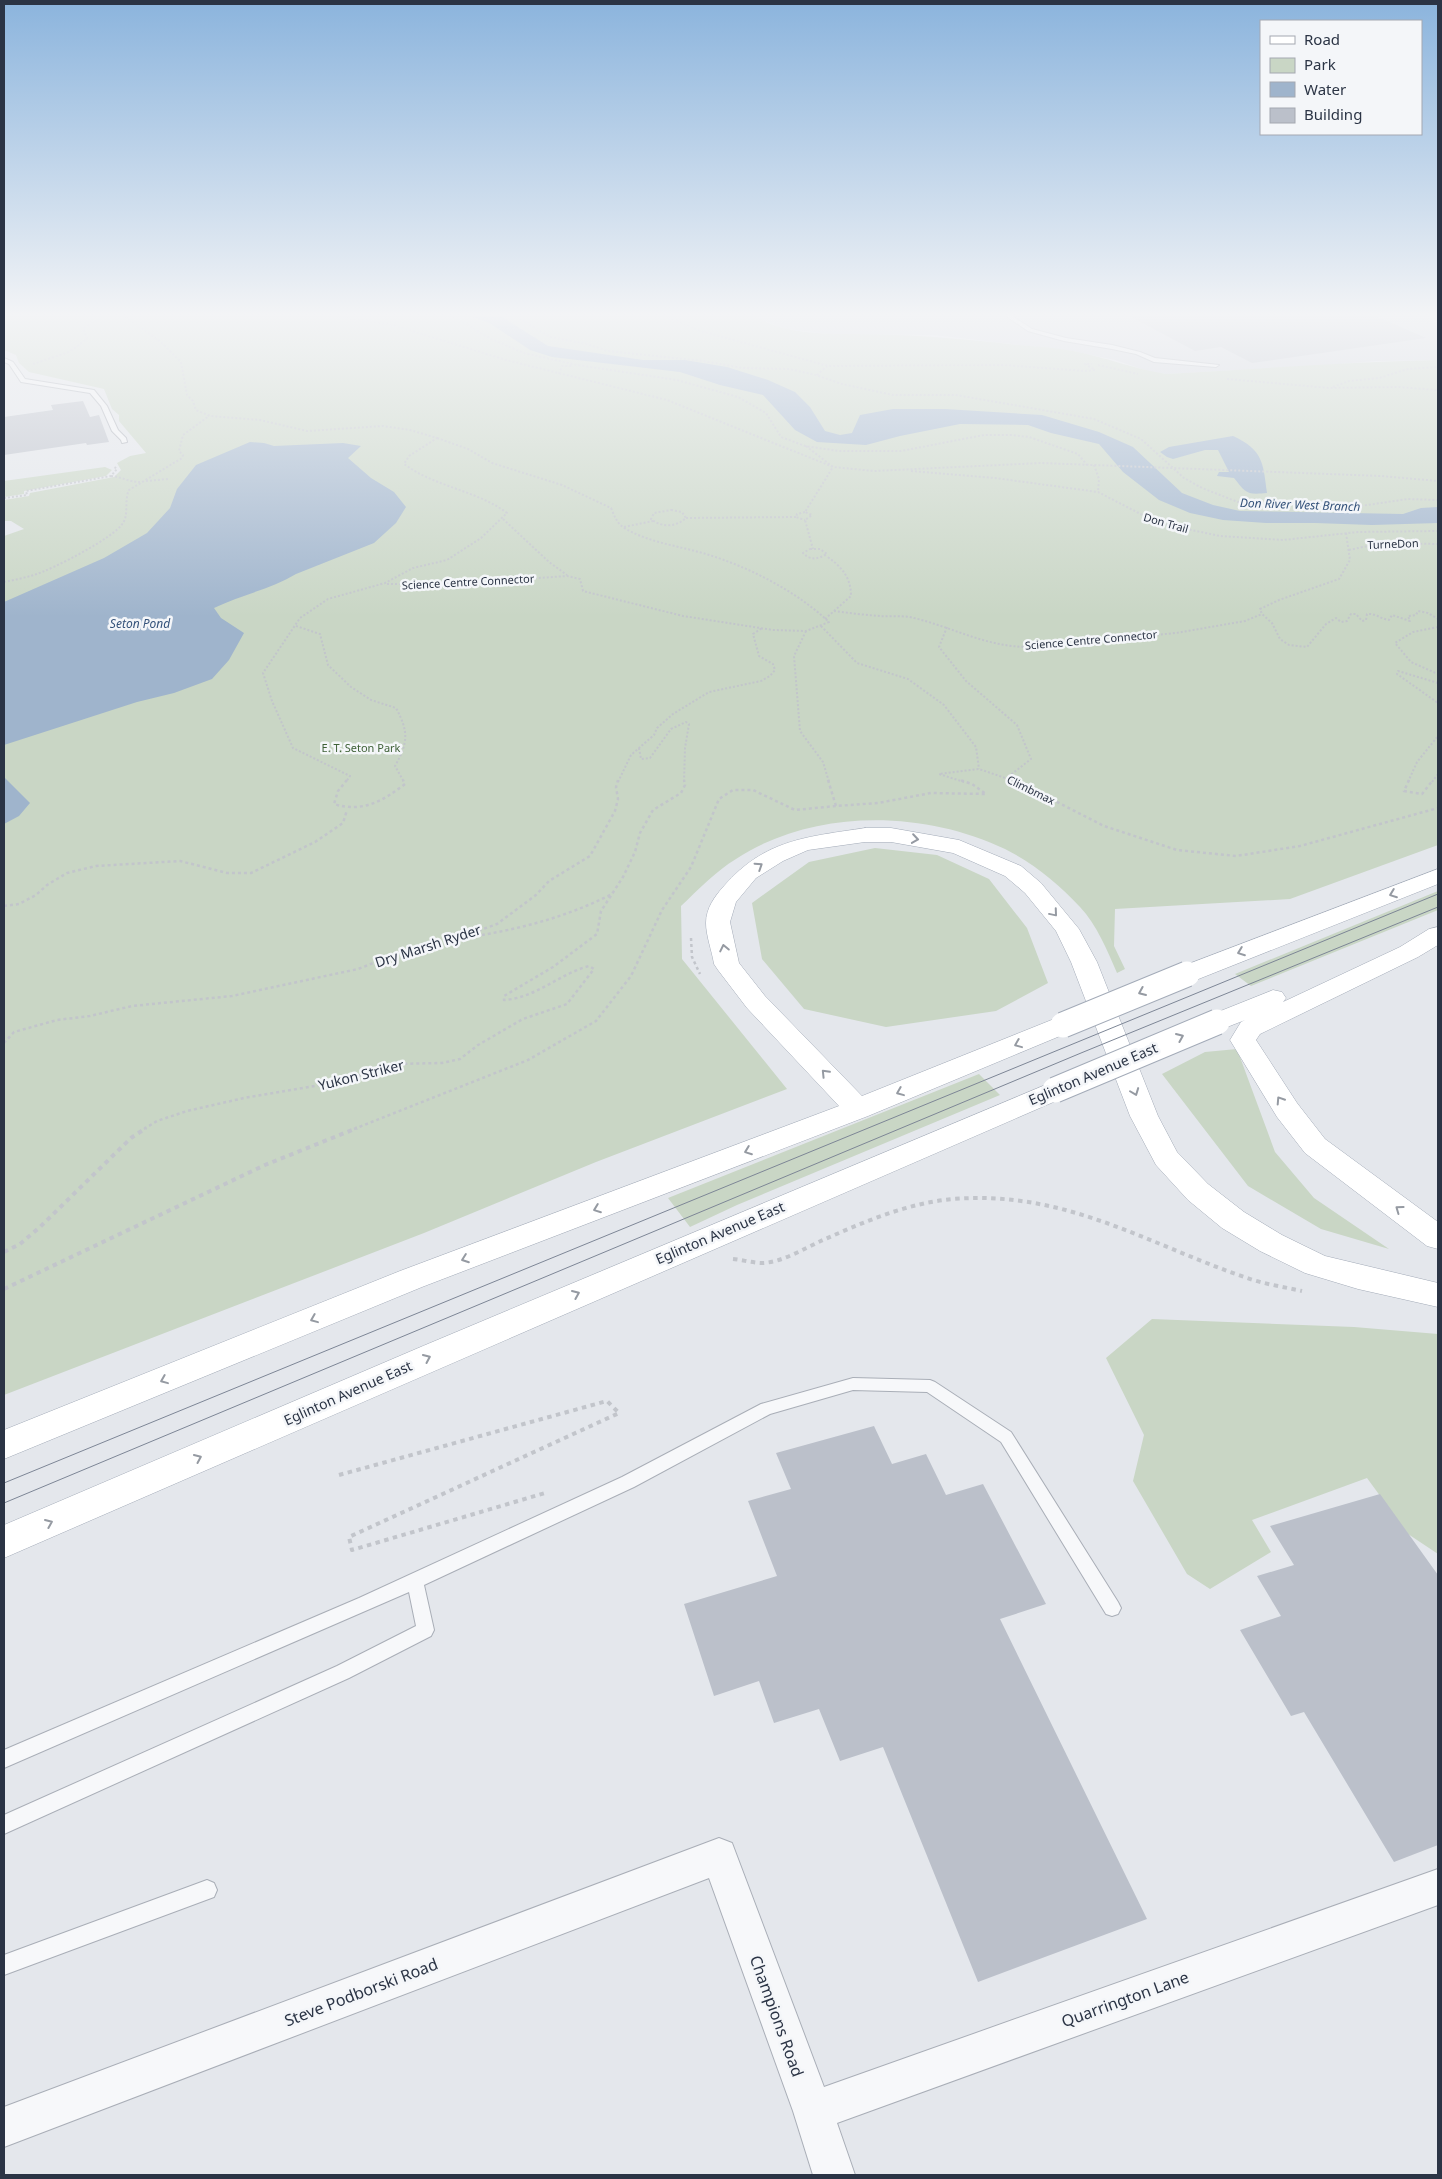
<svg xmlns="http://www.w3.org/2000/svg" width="1442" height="2179" viewBox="0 0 1442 2179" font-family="'Noto Sans',sans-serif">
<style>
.built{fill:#d2d6de}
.green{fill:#c9d6c5}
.water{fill:#9fb4cc}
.building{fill:#bbc0ca}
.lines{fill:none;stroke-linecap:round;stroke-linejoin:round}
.lane-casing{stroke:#a9aeb7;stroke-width:2}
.street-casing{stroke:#a9aeb7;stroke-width:2}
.primary-casing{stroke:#a3abb8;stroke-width:1}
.path-far2{stroke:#c2c5cb;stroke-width:2;stroke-dasharray:2 2;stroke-linecap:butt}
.path-far1{stroke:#c2c5cb;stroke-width:2.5;stroke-dasharray:3 3;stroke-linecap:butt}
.path{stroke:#c2c5cb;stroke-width:4;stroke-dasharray:4.5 4.5;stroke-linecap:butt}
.lane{fill:#f7f8fa;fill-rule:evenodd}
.street{fill:#f7f8fa;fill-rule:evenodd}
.primary{fill:#fff;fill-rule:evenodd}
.tram{stroke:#7d8696;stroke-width:1}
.primary-bridge-casing{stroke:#a3abb8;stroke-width:27;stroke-linecap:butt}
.primary-bridge{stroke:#fff;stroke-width:25}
.oneway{stroke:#959aa2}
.labels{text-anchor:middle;stroke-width:5;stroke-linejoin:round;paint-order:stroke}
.far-street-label{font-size:11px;fill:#2b3445;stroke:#f4f6f9}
.far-park-label{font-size:11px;fill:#3f6138;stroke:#f4f6f9}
.far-water-label{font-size:12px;font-style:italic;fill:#34527a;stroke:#f4f6f9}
.street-label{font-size:14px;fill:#2b3445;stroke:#f4f6f9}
.near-street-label{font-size:16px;fill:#2b3445;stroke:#f4f6f9}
</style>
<rect width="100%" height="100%" fill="#e4e7ec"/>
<path class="built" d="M 752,312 L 1426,312 L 1438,328 L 1438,360 L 1376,361 L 1316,366 L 1166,374 L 1150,372 L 1115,360 L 1072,351 L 934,335 L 831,334 L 786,329 L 758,318 Z"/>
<path class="green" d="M 4,312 L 752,312 C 772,333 822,334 850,334 C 904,334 956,338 1009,344 C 1030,346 1052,347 1073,351 C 1105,357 1134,369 1166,374 C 1257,369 1347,362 1438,360 L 1438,845 L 1290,899 L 1115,909 L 1114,946 L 1125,969 L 1117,973 C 1107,950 1097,925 1080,907 C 1059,884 1033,863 1005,849 C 924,810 813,808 736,859 C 716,871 698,890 681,906 L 682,959 L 787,1089 L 596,1162 L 424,1233 L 4,1395 L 4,536 L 24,529 L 11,521 L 4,521 L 4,500 L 29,496 L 30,493 L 114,477 L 121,470 L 117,463 L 130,456 L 146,453 L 119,421 L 119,415 L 112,409 L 104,389 L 29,372 L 19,363 L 16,355 L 4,350 Z
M 105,467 L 112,470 L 106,476 L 24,491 L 24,494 L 4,497 L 4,481 Z
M 875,848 L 937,855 L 989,879 L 1027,928 L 1048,983 L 996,1011 L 886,1027 L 804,1009 L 762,959 L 752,903 L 809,862 Z
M 1438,891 L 1438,910 L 1251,986 L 1235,974 Z
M 1237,1049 L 1275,1152 L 1314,1198 L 1389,1249 L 1321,1229 L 1248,1186 L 1162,1074 L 1205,1052 Z
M 979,1074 L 1000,1095 L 737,1205 L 690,1227 L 668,1198 Z
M 1152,1319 L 1354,1327 L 1438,1334 L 1438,1554 L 1408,1534 L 1367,1478 L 1252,1520 L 1271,1552 L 1210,1589 L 1187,1574 L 1133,1481 L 1144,1435 L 1106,1358 Z"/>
<path class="water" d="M 460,312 L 494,312 L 548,346 L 643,360 L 685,360 L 727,367 L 768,380 L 795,392 L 810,407 L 825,431 L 840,435 L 852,433 L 860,415 L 893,409 L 945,409 L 1042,415 L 1099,432 L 1133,447 L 1182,493 L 1213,505 L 1240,511 L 1403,514 L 1421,508 L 1438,507 L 1438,523 L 1372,525 L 1315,523 L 1266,523 L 1223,520 L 1190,513 L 1159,500 L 1123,472 L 1099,444 L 1051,433 L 1028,425 L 960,424 L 900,436 L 866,445 L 817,442 L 795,430 L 763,395 L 720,385 L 680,372 L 552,357 L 530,350 L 491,324 Z
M 1233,436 C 1263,450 1263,462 1267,493 C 1246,495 1246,493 1234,478 L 1217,476 L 1219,472 L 1229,472 L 1218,450 L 1205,450 L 1173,459 L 1167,457 L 1160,452 L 1169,447 Z
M 250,442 L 264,443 L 274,446 L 343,443 L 361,446 L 348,458 L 371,478 L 394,492 L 406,507 L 396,523 L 374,543 L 296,574 C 271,589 241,595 214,608 L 221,618 L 244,633 L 229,660 L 212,679 L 174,693 L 137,702 L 4,745 L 4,602 L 104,558 L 147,533 L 170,508 L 177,489 L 196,465 Z
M 4,777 L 30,803 L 19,816 L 4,824 Z"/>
<path class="building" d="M 1122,312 L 1366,312 L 1426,338 L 1252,363 L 1221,347 L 1195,351 Z
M 83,401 L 90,417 L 99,415 L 109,442 L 87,445 L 86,443 L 4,455 L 4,417 L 53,410 L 51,405 Z
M 874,1426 L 892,1464 L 926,1454 L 946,1495 L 983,1484 L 1046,1604 L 1000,1619 L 1147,1919 L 978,1982 L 883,1747 L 840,1761 L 819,1709 L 774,1723 L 759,1681 L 714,1696 L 684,1604 L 777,1576 L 748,1501 L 791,1489 L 776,1453 Z
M 1380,1494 L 1438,1575 L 1438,1845 L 1394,1862 L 1304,1712 L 1291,1716 L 1240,1630 L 1281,1616 L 1257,1576 L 1294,1565 L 1270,1526 Z"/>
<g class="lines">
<g class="lane-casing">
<path id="lane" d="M 1000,312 L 1006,312 L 1032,329 L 1066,338 L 1112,345 L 1140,352 L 1155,358 L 1219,365 L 1216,367 L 1154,362 L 1136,354 L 1112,349 L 1064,341 L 1028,331 Z
M 4,358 L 13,362 L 25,379 L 94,390 L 107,406 L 118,430 L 126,438 L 127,442 L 122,443 L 121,440 L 112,431 L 101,406 L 90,393 L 21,382 L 9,364 L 4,362 Z
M 853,1378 L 930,1380 L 935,1382 L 1011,1432 L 1118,1602 L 1121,1608 L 1118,1614 L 1112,1616 L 1106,1614 L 1001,1442 L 927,1392 L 853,1390 L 770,1414 L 634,1487 L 424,1585 L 434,1630 L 431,1636 L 349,1678 L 4,1834 L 4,1815 L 337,1666 L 416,1626 L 409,1592 L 4,1768 L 4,1750 L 359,1598 L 622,1477 L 761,1404 Z
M 207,1880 L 214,1883 L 217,1890 L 214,1897 L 4,1975 L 4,1955 Z"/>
</g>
<g class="street-casing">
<path id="street" d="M 719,1838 L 732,1843 L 824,2087 L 1438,1869 L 1438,1905 L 837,2123 L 855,2175 L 813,2175 L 793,2111 L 709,1878 L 4,2147 L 4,2107 Z"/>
</g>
<g class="primary-casing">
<path id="primary" d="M 865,828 L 891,828 L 959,840 L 1021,866 L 1041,883 L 1079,929 L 1097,962 L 1158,1116 L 1177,1152 L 1208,1184 L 1244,1212 L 1282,1235 L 1325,1256 L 1438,1283 L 1438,1307 L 1358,1289 L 1305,1273 L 1260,1251 L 1222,1228 L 1188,1200 L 1156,1165 L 1130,1116 L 1071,962 L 1056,931 L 1025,893 L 1005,876 L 953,853 L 891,842 L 865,842 L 808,850 L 783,861 L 756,878 L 736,902 L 730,922 L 739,963 L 765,996 L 862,1096 L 1054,1019 L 1063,1016 L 1072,1019 L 1076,1025 L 1072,1031 L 868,1116 L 422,1287 L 4,1459 L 4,1430 L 400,1271 L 839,1106 L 747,1008 L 718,970 L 714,964 C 712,951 706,936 706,923 C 706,908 715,896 724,886 C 765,839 807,837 865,828 Z
M 1438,869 L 1438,884 L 1196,980 L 1187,982 L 1178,980 L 1174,974 L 1178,968 Z
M 1438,927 L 1438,945 L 1418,957 L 1260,1034 L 1256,1040 L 1297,1103 L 1325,1139 L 1438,1222 L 1438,1249 L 1427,1246 L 1305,1153 L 1277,1117 L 1230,1040 L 1241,1022 L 1245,1020 L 1217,1031 L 1208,1028 L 1204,1022 L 1208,1016 L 1273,990 L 1282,992 L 1286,998 L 1283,1002 L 1400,947 L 1429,929 Z
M 1055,1081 L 1065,1083 L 1069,1090 L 1065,1097 L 4,1558 L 4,1525 L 423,1346 Z"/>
</g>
<path class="path-far2" d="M 119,312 L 162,343 L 181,362 L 187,395 L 193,401 L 196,410 L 210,416 L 260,420 L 307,431 L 383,426 L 410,430 L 437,438 L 409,456 L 404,464 C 435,487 476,490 507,513 L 481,538 L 447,560 L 413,568 L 385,583 L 328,599 L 300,618 L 263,673 L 272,701 L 293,748 L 350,776 L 346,782
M 311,312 L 393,325 L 506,360 L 667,400 L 833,467 L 874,471 L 1041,463 L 1381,476 L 1438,481
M 446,312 L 491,339 L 524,353 L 577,365 L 677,380 L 738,397 L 766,413 L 781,437 L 805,446 L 839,451 L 901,451 L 984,435 L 1012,435 L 1029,437 L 1078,454 L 1087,465
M 509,312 L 550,337 L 587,344 L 608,351 L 703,361 L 743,368 L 789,369 L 816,375 L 842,384 L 893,395 L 956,395 L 1094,419 L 1141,439 L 1184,478 L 1202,488 L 1238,502 L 1269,502 L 1347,508 L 1408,499 L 1438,500
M 658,312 L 697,330 L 828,366 L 1003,365 L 1085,371 L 1095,370 L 1085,364 L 1092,364
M 33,364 L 69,352 L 87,339 L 83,329 L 108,312
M 1098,365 L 1138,374
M 559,374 L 562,366 L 572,366
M 817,375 L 827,366
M 1227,379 L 1330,388 L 1398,387 L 1438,390
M 1333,387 L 1349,381 L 1379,378 L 1408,369 L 1438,367
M 806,446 L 833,467 L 805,512 L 812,515 L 805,520 L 813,549
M 1094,465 L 1099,479 L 1098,492
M 911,471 L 995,478 L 1098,492 L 1158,523 L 1220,536 L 1283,540 L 1358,532 L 1438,531
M 111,476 C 122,477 129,482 140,482
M 146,481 L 168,479
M 4,498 L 27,495 L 26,491 L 111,476 L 117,469 L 113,466
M 671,510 L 682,512 L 686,518 C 676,527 662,528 651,519 L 654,513 Z
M 805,512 L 797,514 L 796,517 L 805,520
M 686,518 L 796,517
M 503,519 L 549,562 L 567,575
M 624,527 L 653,521
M 1346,533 L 1350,560 L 1339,579 L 1279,600 L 1260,609 L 1262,614 L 1272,623 L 1280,639 L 1289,645 L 1307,647 L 1326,624 L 1336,618 L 1341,622 L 1347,621 L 1351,614 L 1356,614 L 1362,621 L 1366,620 L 1367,614 C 1375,613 1381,619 1389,620 L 1392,615 L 1410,621 L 1408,616 L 1416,615 L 1418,611 L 1428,613 L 1438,619
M 810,549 L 820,549 L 827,554 C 818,559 811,561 803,553 Z
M 1349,550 L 1382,543 L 1438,544
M 4,582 C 14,580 24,578 34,575 C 53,569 114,538 123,523 C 129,514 124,500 129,490 L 182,458 L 183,455 L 179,451 L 183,435 L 209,416
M 387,584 L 452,584 L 567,576 L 580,579 L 583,591 L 683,616 L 773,630 L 806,631 L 829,622 C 796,591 749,567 706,554 C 679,546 651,543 626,529 C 617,524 615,517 611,508 L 562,485 L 492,463 L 468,449 L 437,438
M 834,611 C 849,613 865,615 880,616 C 891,617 904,615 914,618 C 955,628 986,647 1029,647 L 1176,633 L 1245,621 L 1262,614
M 825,619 L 851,596 C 851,577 841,566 826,556
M 296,626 L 320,634 L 328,665 L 351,687 L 371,700 L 396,708 C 409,732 408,743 395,766 L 404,782
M 821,626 L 857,663 L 908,679 L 944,705 L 976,747 L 979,769
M 947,627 L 939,647 L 966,681 L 1017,725 L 1031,759 L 1008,777
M 1438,627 L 1413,632 L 1395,643 L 1411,662 L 1438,674
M 806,631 L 794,656 L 800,731 L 823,762 L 829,782
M 1438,683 L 1398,671 L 1397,674 L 1438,703
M 639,748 L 641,759 L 650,758 L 671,729 L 686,722 L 689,724 L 685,748 L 684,782
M 618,782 L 631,755 L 654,735 L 657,728 L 673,714 L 709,692 L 761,681 L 770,676 L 775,670 L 773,664 L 759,656 L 753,634 L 762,628
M 964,782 L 939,774 L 979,769 L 1017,782
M 1408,782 L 1417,762 L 1438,736
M 1432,782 L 1438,774"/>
<path class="path-far1" d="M 347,780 L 338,791 L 334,804 C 362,813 383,801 405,784 L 403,780
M 828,780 L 836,806 L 878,803 L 931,793 L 986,794 L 972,784 L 960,780
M 1014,780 L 1104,826 L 1177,850 L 1236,856 L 1300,846 L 1438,808
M 1409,780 L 1404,791 L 1422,794 L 1433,780
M 4,906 L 19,904 L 36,895 L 47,885 L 67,873 L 96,866 L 180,861 L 227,873 L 251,873 L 315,842 L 343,823 L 347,810
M 464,938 C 516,930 565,918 612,894
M 691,938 L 692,957 L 700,974
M 4,1043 L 14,1032 L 57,1020 L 90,1016 L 132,1006 L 232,996 L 358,969 L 399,953 L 458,938 L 497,924 L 536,895 L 549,881 L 590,856 L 615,811 L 618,799 L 616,787 L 618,780
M 144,1129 L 157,1121 L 187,1111 L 244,1098 L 320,1085 L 378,1071 L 393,1064 L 442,1063 L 460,1059 L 478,1045 L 523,1019 L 567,1004 L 594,969 L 589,966 C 559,974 536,998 504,1000 L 504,996 L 553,967 L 597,934 L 601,911 L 623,877 L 635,852 L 640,833 L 653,810 L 681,793 L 685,785 L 684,780
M 354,1129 L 528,1060 L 596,1021 L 631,976 L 662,910 L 691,867 L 719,799 L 733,790 L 753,790 L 795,810 L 836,806"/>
<path class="path" d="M 4,1252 L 20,1244 L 40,1227 L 131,1138 L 146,1128
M 733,1259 C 743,1260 753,1263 763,1263 C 783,1262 805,1248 823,1240 C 864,1222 907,1203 953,1199 C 1065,1190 1145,1243 1247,1278 C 1264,1284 1284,1287 1302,1291
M 4,1289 L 265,1165 L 357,1128
M 339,1475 L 607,1401 L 619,1413 L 349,1537 L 352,1550 L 545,1493"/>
<use href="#lane" class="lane"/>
<use href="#street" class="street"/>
<use href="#primary" class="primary"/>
<path class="tram" d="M 4,1483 L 1438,894
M 4,1503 L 1081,1053 L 1438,907"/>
<g class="primary-bridge-casing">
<path id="primary-bridge" d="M 1063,1025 L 1187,974
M 1055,1090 L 1217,1022"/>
</g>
<use href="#primary-bridge" class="primary-bridge"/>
</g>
<defs><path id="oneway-chevron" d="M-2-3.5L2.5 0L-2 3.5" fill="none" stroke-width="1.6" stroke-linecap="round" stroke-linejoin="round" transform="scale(1.25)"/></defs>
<g class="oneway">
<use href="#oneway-chevron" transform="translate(915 839) rotate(8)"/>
<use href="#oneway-chevron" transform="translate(759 866) rotate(-33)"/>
<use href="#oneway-chevron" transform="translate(1393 894) rotate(159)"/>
<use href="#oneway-chevron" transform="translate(1054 913) rotate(50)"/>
<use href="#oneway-chevron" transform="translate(724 948) rotate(-102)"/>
<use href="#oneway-chevron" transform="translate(1241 952) rotate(159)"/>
<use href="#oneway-chevron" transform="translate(1142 992) rotate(157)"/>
<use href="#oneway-chevron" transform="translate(1180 1037) rotate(-23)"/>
<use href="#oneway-chevron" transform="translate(1018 1044) rotate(158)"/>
<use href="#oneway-chevron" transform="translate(825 1073) rotate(-134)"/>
<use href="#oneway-chevron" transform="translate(900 1092) rotate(158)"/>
<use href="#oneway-chevron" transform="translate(1135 1092) rotate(69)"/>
<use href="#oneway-chevron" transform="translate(1280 1100) rotate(-123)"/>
<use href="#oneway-chevron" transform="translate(748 1151) rotate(159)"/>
<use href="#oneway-chevron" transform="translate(597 1209) rotate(159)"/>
<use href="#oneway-chevron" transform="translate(1399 1209) rotate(-144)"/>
<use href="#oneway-chevron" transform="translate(465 1259) rotate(160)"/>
<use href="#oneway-chevron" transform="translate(576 1294) rotate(-23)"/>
<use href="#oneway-chevron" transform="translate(314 1319) rotate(158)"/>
<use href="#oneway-chevron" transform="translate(427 1358) rotate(-24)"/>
<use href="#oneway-chevron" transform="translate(164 1380) rotate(158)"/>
<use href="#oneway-chevron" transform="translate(198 1458) rotate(-24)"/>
<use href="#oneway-chevron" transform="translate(49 1523) rotate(-23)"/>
</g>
<linearGradient id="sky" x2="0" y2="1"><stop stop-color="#8bb4dd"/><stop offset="0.51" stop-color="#f3f4f6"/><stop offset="1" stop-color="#f3f4f6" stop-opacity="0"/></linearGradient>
<rect width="1442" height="617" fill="url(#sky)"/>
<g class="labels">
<g class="far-street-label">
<text transform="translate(1166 523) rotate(16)" y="4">Don Trail</text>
<text transform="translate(1393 544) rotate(-2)" y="4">TurneDon</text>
<text transform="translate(468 582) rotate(-3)" y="4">Science Centre Connector</text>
<text transform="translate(1091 640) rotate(-5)" y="4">Science Centre Connector</text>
<text transform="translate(1031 790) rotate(26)" y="4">Climbmax</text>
</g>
<g class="far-park-label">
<text x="361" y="752">E. T. Seton Park</text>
</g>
<g class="far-water-label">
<text transform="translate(1300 505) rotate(2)" y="4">Don River West Branch</text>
<text x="140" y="628">Seton Pond</text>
</g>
<g class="street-label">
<text transform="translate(428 946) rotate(-18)" y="5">Dry Marsh Ryder</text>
<text transform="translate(1093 1074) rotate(-23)" y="5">Eglinton Avenue East</text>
<text transform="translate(361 1075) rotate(-14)" y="5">Yukon Striker</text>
<text transform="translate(720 1233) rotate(-23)" y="5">Eglinton Avenue East</text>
<text transform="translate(348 1393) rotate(-24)" y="5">Eglinton Avenue East</text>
</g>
<g class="near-street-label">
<text transform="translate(361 1992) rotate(-21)" y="6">Steve Podborski Road</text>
<text transform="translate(1125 1999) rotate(-20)" y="6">Quarrington Lane</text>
<text transform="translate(777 2016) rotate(70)" y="6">Champions Road</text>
</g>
</g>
<rect width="1442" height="2179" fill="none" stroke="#2b3445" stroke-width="10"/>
<rect x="1260" y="20" width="162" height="115" fill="#f4f6f9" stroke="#a4a8b1"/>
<rect x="1270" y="36" width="25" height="8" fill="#ffffff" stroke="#a4a8b1"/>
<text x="1304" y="45" font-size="15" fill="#2b3445">Road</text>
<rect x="1270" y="58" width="25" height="15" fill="#c9d6c5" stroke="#a4a8b1"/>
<text x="1304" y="70" font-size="15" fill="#2b3445">Park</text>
<rect x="1270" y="82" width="25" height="15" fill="#9fb4cc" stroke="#a4a8b1"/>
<text x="1304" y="95" font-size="15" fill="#2b3445">Water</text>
<rect x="1270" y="108" width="25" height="15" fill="#bbc0ca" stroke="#a4a8b1"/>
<text x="1304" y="120" font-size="15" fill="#2b3445">Building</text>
</svg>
